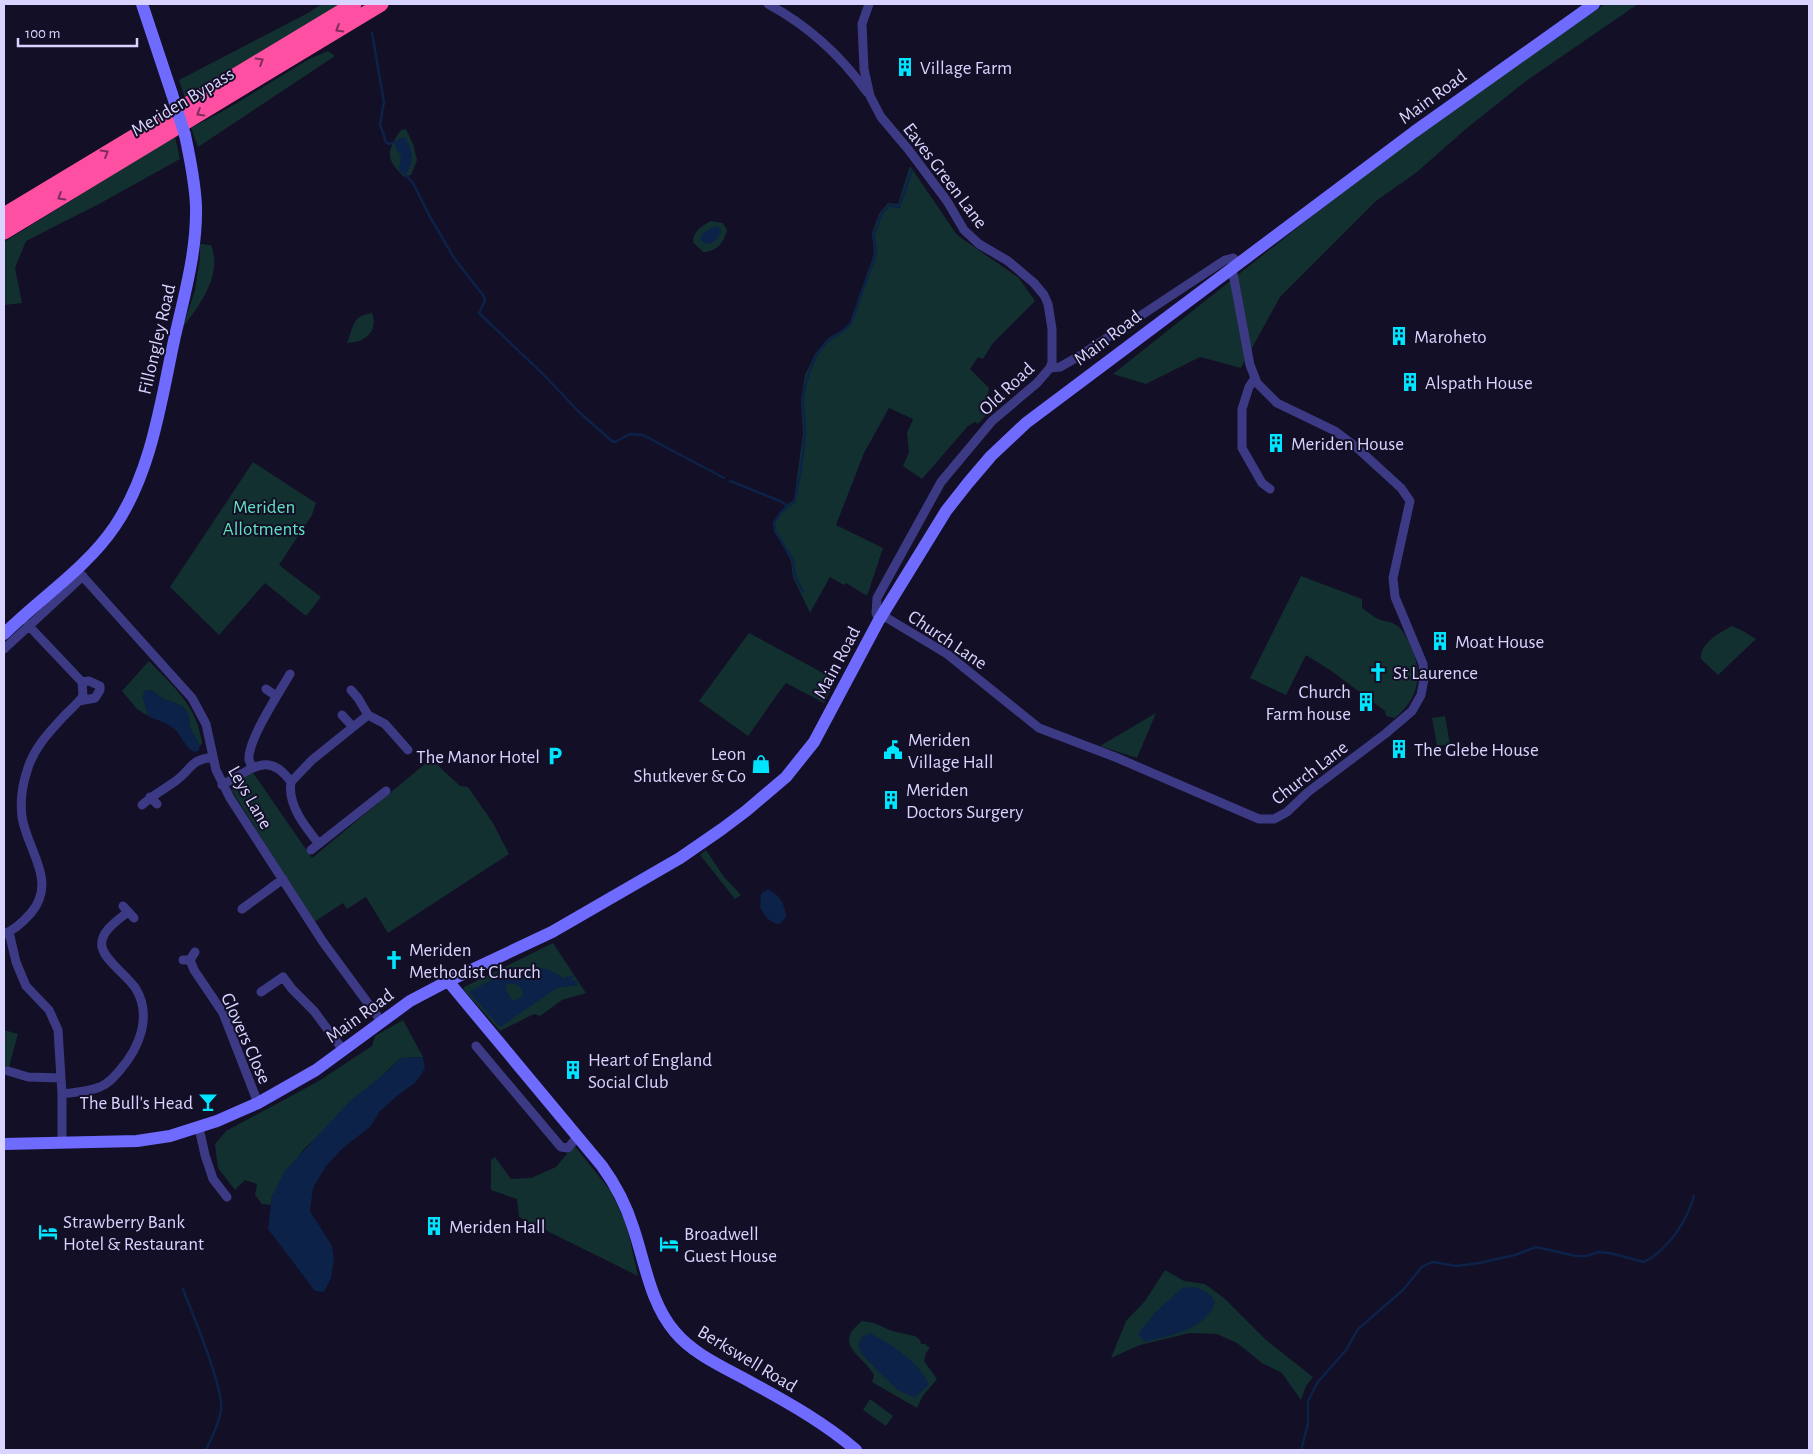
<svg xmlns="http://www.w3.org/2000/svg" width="1813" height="1454" viewBox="0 0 1813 1454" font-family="'Alegreya Sans',sans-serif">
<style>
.green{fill:#12302f}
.water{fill:#0c2248;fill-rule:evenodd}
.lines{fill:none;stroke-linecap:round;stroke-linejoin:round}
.stream{stroke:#0c2248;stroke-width:2.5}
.street{stroke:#3d3a85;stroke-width:9}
.secondary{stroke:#6f6bff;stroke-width:12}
.highway{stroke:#ff4fa3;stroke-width:15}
.secondary-bridge{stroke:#6f6bff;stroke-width:12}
.oneway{stroke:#7d2c5e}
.labels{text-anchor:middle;stroke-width:4;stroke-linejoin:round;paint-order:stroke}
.poi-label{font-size:19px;fill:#d9d4ff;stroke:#130f26;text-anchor:start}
.street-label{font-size:19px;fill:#d9d4ff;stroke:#130f26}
.park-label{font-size:19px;fill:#5fe0c0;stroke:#130f26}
</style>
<rect width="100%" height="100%" fill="#130f26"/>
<path class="green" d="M 322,4 L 342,4 L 185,98 L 179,80 L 308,13 Z
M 1605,4 L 1638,4 L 1526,81 L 1467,128 L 1417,172 L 1376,201 L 1280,297 L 1241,368 L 1200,357 L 1146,384 L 1113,374 C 1176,324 1239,274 1302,224 C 1400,147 1502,75 1605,4 Z
M 328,51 L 335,56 L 198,147 L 191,128 L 225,110 L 309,59 Z
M 406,129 L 413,144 L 417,160 L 411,175 L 404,177 C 385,158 386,152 401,130 Z
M 175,137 L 180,159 L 99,204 L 26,241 L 15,268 L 22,303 L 4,305 L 4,242 L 156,148 Z
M 910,166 L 957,235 L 1019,278 L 1035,301 L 993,343 L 983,359 L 978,357 L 970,369 L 989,388 L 988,395 L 981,407 L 986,415 L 978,424 L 975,422 L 968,426 L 922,479 L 903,466 L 909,452 L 907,433 L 913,419 L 889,408 L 864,453 L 836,525 L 883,548 L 867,596 L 846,583 L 844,585 L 830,577 L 810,613 L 793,577 L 791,561 L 775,531 L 773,523 L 785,506 L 794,500 L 803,433 L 801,400 L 805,375 L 815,354 L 827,339 L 845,328 L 850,322 L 874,254 L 872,233 L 879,214 L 888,203 L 898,204 Z
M 710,221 L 723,223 L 727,230 C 724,242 717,252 703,252 L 693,242 C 694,230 700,228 710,221 Z
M 200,244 L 211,245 C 223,274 200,305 183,327 L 195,290 L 200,257 Z
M 372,313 C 379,331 365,343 347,343 C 354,326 352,316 372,313 Z
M 253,462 L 316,503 L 312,515 L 279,565 L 321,597 L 306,616 L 265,583 L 219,635 L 170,587 Z
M 1301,576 L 1362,599 L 1362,608 C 1367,611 1372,616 1378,619 C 1386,622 1392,621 1399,627 C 1404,632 1408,640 1411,647 C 1424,675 1418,699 1395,718 L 1386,716 L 1385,711 L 1330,670 L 1306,655 L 1286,695 L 1250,678 Z
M 1732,626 L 1743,631 L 1756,639 L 1718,675 L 1701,659 C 1700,643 1719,633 1732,626 Z
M 749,633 L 836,680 L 824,703 L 786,683 C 772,700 762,718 748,736 L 699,701 Z
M 149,661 C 174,687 197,706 202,743 L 200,746 L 190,728 L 188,714 L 184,708 L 173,702 L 165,700 L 151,690 L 143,696 L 148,716 L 137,709 L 122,691 Z
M 1156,713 L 1137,758 L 1100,746 Z
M 1445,716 L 1450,744 L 1437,746 L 1432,718 Z
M 431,759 L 460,786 L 468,787 L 493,823 L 509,854 L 388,933 L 366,897 L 347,909 L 343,903 L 314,922 L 232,791 L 233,784 L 252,771 L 312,858 Z
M 706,850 L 724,877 L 741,895 L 735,899 L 700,855 Z
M 553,943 L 586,993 L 562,1000 L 540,1016 L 534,1014 L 500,1031 L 463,989 L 464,987 Z
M 403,1020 L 423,1057 L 401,1058 L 304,1149 L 272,1196 L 271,1205 L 262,1204 L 255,1195 L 257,1184 L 245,1180 L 235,1190 L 218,1168 L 215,1144 L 226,1131 L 317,1082 L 372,1046 L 375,1036 Z
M 4,1030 L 18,1034 L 7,1074 L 4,1075 L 4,1085 Z
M 574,1145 L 610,1190 L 627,1226 L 638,1276 L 519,1217 L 517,1199 L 491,1190 L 491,1160 L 495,1157 L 511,1179 L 531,1178 L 556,1167 Z
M 1165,1270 L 1184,1281 L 1205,1284 L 1224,1298 L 1266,1340 L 1313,1377 L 1306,1386 L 1301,1400 L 1282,1373 L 1262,1363 L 1237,1343 L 1217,1334 L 1190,1333 L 1140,1345 L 1111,1358 L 1126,1321 L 1145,1301 Z
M 862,1321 L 874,1323 L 892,1331 L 915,1336 L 920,1340 L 921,1344 L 925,1344 L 930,1348 L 926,1353 L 924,1361 L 937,1379 L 922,1397 L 917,1408 L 872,1382 L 874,1375 C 862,1354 832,1345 862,1321 Z
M 870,1399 L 893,1416 L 886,1426 L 863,1410 Z"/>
<path class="water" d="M 404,137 C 413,147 415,164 405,174 L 401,173 L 399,169 L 401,157 L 395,146 L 397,140 Z
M 715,226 L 719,227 L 721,232 C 718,241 706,250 700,238 L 703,233 Z
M 151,690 L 165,700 L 173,702 L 184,708 L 188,714 L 190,728 L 200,746 L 198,751 L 194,752 C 184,747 182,735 173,728 C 166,722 156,720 148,716 L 143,696 L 144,691 Z
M 768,889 C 780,895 785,904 786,917 L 780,924 C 770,924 764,915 760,907 L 761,894 Z
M 520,967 C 530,972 531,968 540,968 C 548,969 557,973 563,978 L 574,975 L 572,980 L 577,982 L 578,985 L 557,988 L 500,1027 L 469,992 L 511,969 ZM 515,984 C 521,986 523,990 523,996 L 513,1001 L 505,989 L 507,984 Z
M 423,1057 L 425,1068 L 416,1082 L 398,1095 L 380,1111 L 370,1127 L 344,1147 L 326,1166 L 313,1188 L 310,1211 L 332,1246 L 334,1258 L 331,1278 L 324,1292 L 315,1291 L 268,1229 L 272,1196 L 285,1171 L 349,1102 L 389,1070 L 401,1058 Z
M 1193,1287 C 1204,1290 1210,1292 1215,1302 C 1206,1330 1171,1335 1145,1342 L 1138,1334 L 1156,1312 L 1182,1288 Z
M 870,1333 C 892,1345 918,1361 929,1384 L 915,1398 L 898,1390 L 881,1374 L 861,1353 L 858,1345 L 862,1337 Z"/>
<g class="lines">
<path class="stream" d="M 372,33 L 384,102 L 380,124 L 386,142 L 389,144 L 395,142
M 405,174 L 413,183 L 429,215 L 454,258 L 483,295 L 485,301 L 479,313 L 544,375 L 580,413 L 612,441 L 615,442 L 630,434 L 643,435 L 724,478
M 730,481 L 780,501 L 788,506
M 803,592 L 795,576 L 793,560 L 775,531 L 774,523 L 781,512 L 794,502 C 800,480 803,457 805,434 C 806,422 803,411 803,400 C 804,387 811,363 818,353 C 828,336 841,336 851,323 L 876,254 L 874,234 L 881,215 L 889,205 L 899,207 L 912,170
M 183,1289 C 192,1313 224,1388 221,1410 C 219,1424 212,1437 206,1450
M 1301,1450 L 1308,1424 L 1308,1401 L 1317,1383 L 1346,1350 L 1358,1329 L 1403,1290 L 1421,1268 L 1427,1264 L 1433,1262 L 1457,1266 L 1479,1263 L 1515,1255 L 1536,1247 L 1576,1256 L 1586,1256 L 1598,1252 L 1610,1253 L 1644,1262 C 1668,1250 1687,1221 1694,1196"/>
<path class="street" d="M 768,4 C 807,25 841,56 867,92
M 869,4 L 862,24 L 864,69 L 870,96 L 881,117 L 908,149 L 947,201 L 964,230 L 979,244 L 1008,261 L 1034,283 L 1044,295 L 1048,304 L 1052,329 L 1052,362 L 1050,368 L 1037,383 L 992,421 L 941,482 L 877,598 L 876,613 L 879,620
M 1050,368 L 1060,367 L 1081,355 L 1225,260 L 1233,258 L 1239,263
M 1255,378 L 1249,387 L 1242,409 L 1242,448 L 1262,483 L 1270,489
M 76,569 L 192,698 L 206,724 L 216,770 L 230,798 L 323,942 L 381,1021
M 882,615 L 947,654 L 1039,728 L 1115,757 L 1259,819 L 1274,819 L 1287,812 L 1308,792 L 1385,734 L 1412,711 L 1421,695 L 1424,679 L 1423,664 L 1395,597 L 1393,578 L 1410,501 L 1401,488 L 1355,446 L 1335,431 L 1277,403 L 1257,383 L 1250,365 L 1232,268
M 4,649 L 83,576
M 266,689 L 276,696
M 351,690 L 358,698 L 368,715 L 385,724 L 408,750
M 79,701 L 95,698 L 100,690 L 100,686 L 89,681 L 82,682
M 342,715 L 353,727
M 252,767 C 251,765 250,762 249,760 C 247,741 280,691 290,674
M 291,782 L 312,760 L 368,715
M 222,785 C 250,771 268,749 291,782 C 287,805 306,828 319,844
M 150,797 L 157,804
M 142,805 C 154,794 165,789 177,780 C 194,767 188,761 213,757
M 311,850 L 386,791
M 123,906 L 134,918
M 242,909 L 283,879
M 9,932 L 16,962 L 26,986 L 49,1010 L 58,1030 L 62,1094 L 62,1142
M 4,934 C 15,930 23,922 31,913 C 58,881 27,850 22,817 C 20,801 22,786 27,771 C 33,749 49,732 65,715 C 71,709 78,703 83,696 L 82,682 L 28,625
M 183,960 L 190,960 L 195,952
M 190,960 L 194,970 L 223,1013 L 258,1103
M 261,992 L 283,977 L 292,989 L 314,1011 L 343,1050
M 476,1046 L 561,1147 L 568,1148 L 577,1137
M 8,1071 L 28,1077 L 61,1078
M 62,1094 C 75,1092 88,1092 100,1087 C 109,1083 114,1077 120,1070 C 140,1047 152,1016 136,989 C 128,976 105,961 102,947 C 99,932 118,920 128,912
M 199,1128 L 205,1155 L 213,1179 L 227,1197"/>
<path class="secondary" d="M 142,4 L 172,94
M 4,634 C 40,598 86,569 115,526 C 152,471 161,400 175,336 C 185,293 197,250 196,206 C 195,182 190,158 185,135
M 448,981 L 602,1166 C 615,1184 626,1205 633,1227 C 645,1262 650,1303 675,1332 C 695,1356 728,1369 754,1384 C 789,1403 826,1424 856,1450
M 4,1144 L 137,1141 L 170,1136 L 217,1121 L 258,1103 L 316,1070 L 410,1001 L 448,981 L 552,932 L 680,858 L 722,829 L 746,811 L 786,777 L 814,742 L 879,620 L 946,511 L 968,483 L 991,456 L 1026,423 L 1414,132 L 1594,4"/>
<path class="highway" d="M 4,215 L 354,4
M 4,232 L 381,4"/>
<path class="secondary-bridge" d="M 172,94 L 185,135"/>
</g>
<defs><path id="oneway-chevron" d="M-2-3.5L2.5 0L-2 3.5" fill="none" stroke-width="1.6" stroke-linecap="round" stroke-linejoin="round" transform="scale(1.25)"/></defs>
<g class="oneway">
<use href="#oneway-chevron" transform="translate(339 29) rotate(149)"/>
<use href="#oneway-chevron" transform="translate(260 61) rotate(-31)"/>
<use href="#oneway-chevron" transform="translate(200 113) rotate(149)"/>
<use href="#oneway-chevron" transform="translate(105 153) rotate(-31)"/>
<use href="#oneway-chevron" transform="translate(61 197) rotate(149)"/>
</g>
<defs>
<g id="building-bare" transform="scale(1.5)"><path d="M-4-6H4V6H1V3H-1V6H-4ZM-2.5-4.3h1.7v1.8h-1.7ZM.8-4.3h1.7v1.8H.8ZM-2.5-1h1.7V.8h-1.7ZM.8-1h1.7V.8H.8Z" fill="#00e5ff" stroke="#130f26" stroke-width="2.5" paint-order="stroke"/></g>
<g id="church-bare" transform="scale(1.5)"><path d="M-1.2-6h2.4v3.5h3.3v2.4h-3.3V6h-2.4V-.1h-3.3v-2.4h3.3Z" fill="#00e5ff" stroke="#130f26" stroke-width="2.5" paint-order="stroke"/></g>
<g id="civic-bare" transform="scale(1.5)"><path d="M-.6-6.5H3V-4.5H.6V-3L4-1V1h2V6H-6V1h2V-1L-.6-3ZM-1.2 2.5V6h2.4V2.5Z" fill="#00e5ff" stroke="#130f26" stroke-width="2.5" paint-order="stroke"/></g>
<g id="parking-bare" transform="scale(1.5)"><path d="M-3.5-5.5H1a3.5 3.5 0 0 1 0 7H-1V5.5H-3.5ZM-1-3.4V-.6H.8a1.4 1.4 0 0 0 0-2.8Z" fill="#00e5ff" stroke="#130f26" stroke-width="2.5" paint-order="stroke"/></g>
<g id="shop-bare" transform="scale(1.5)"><path d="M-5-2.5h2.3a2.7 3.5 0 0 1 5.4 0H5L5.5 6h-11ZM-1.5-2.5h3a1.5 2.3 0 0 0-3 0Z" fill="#00e5ff" stroke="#130f26" stroke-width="2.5" paint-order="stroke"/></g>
<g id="bar-bare" transform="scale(1.5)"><path d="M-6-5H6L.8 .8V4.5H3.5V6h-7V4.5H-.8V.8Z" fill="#00e5ff" stroke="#130f26" stroke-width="2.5" paint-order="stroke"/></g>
<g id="hotel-bare" transform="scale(1.5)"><path d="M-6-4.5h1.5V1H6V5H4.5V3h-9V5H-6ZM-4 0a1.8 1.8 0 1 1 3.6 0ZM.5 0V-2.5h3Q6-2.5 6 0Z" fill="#00e5ff" stroke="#130f26" stroke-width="2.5" paint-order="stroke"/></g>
</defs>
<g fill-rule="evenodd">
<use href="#building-bare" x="905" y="67"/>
<use href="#building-bare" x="1399" y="336"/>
<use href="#building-bare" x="1410" y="382"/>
<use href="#building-bare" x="1276" y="443"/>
<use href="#building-bare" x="1440" y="641"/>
<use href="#church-bare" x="1378" y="672"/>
<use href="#building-bare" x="1366" y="702"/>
<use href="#building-bare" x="1399" y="749"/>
<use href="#civic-bare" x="893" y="750"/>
<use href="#parking-bare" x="555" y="756"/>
<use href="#shop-bare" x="761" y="764"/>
<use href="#building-bare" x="891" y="800"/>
<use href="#church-bare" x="394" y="960"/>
<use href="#building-bare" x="573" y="1070"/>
<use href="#bar-bare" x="208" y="1102"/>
<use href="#building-bare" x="434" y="1226"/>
<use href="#hotel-bare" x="48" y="1232"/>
<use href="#hotel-bare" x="669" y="1244"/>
</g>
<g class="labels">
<g class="poi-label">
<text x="920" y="74">Village Farm</text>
<text x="1414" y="343">Maroheto</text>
<text x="1425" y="389">Alspath House</text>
<text x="1291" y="450">Meriden House</text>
<text x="1455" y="648">Moat House</text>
<text x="1393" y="679">St Laurence</text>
<text x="1351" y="698" text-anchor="end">Church<tspan x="1351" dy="22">Farm house</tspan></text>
<text x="908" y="746">Meriden<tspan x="908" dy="22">Village Hall</tspan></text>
<text x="1414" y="756">The Glebe House</text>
<text x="746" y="760" text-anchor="end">Leon<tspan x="746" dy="22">Shutkever &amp; Co</tspan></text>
<text x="540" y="763" text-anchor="end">The Manor Hotel</text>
<text x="906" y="796">Meriden<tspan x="906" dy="22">Doctors Surgery</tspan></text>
<text x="409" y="956">Meriden<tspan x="409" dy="22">Methodist Church</tspan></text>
<text x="588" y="1066">Heart of England<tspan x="588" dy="22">Social Club</tspan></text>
<text x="193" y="1109" text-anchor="end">The Bull's Head</text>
<text x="63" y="1228">Strawberry Bank<tspan x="63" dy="22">Hotel &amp; Restaurant</tspan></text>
<text x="449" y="1233">Meriden Hall</text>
<text x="684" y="1240">Broadwell<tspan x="684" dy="22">Guest House</tspan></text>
</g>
<g class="street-label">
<text transform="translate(1432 96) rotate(-36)" y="7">Main Road</text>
<text transform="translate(182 101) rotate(-31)" y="7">Meriden Bypass</text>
<text transform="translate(946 175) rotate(53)" y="7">Eaves Green Lane</text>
<text transform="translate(1107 337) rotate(-37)" y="7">Main Road</text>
<text transform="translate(156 339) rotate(-77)" y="7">Fillongley Road</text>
<text transform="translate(1006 388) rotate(-43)" y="7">Old Road</text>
<text transform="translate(948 639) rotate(34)" y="7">Church Lane</text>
<text transform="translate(836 662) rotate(-62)" y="7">Main Road</text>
<text transform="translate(1309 772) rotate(-38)" y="7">Church Lane</text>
<text transform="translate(251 797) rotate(60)" y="7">Leys Lane</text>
<text transform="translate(359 1015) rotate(-36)" y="7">Main Road</text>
<text transform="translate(247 1038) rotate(66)" y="7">Glovers Close</text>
<text transform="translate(748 1358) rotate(31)" y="7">Berkswell Road</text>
</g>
<g class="park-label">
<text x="264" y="513">Meriden<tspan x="264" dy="22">Allotments</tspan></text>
</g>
</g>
<rect width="1813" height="1454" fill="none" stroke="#d9d4ff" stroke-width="10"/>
<path d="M18 38v8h119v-8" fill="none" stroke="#d9d4ff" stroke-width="2.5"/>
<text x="25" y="38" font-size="15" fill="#d9d4ff" stroke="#130f26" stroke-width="4" paint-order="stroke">100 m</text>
</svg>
